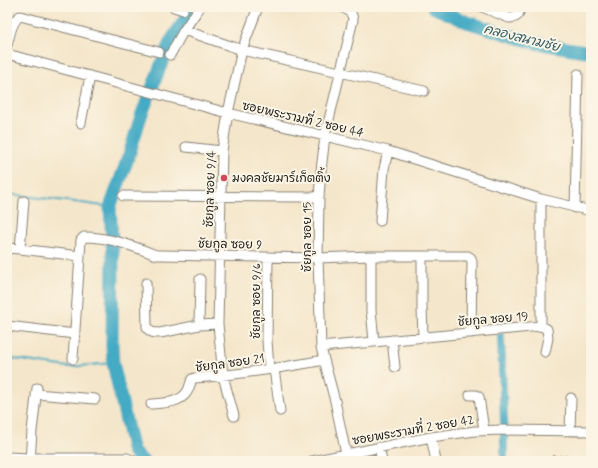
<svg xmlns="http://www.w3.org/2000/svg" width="598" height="468" viewBox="0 0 598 468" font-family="Mynerve,'Playpen Sans Thai',sans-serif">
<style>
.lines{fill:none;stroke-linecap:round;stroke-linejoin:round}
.stream{stroke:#45aac4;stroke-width:2}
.canal{stroke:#45aac4;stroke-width:8}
.river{stroke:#45aac4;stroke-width:13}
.minor-casing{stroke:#888173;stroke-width:11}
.path{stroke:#888173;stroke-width:1.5;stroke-dasharray:3 3;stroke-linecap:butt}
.minor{stroke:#fff;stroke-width:9}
.poi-dot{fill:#d1495b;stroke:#fcf5e5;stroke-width:1.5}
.labels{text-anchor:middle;stroke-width:4;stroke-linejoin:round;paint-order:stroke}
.street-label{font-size:12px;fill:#1c1c1c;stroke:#fcf5e5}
.poi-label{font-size:12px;fill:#1c1c1c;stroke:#fcf5e5;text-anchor:start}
.water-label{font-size:13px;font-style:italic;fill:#2e5c68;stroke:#fcf5e5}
</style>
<rect width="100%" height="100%" fill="#fcf5e5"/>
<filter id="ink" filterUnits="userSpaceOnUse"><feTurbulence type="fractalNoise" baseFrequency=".025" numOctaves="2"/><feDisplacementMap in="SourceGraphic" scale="8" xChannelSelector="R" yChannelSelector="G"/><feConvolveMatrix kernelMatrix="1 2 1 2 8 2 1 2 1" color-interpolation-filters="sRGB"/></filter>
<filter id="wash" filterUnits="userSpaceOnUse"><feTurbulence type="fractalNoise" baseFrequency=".012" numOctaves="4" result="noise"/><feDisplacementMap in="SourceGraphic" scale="16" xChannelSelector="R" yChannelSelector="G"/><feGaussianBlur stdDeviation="0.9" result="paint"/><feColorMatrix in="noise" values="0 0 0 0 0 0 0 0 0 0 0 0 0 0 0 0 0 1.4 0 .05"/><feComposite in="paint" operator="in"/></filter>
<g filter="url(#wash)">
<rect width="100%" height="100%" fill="#f4e6ca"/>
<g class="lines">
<path class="stream" d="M 7,194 L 75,202 L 110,207
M 7,358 L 68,367 L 113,363"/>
<path class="canal" d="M 501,337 L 504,422 L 504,461"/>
<path class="river" d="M 433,7 L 467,22 L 535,43 L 591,52
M 143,461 L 133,452 L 113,363 L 112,345 L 113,258 L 110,207 L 128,158 L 141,116 L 170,42 L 193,7"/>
</g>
</g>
<g filter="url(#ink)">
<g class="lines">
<g class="minor-casing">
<path id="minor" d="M 174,7 L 183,10
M 342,7 C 349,11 352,12 353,20 L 325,136 L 321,171 L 319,197 L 318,258 L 321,347 L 324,360 L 335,401 L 346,454
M 482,7 L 509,18 C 518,18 519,15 520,7
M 184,30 L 200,7
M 7,45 C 10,36 11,21 20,16 L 159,52
M 7,54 L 228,113 L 388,151 L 541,199 L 591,211
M 170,55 L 184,30 L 242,50 L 424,91
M 81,123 L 90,76
M 186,147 L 222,151
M 123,196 L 319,197
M 575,208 L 578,74
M 380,221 L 384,169 L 388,151
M 7,248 L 20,249 L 80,256
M 20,249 L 24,201
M 371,256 L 371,310 L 374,341
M 268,257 L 267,340 L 269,369
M 422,257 L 422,308 L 423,337
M 146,283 L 147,327 C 150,333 154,333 160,333 L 199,325 L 218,324
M 199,325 L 200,279
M 7,326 L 75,334
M 541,326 L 547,329 L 548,338 L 545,352
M 392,340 L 395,367
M 321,347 L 541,326 L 541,199
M 73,359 L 80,256 L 81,240 L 84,237 C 109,237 133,246 156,255 L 161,255 L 318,258 L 371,256 L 468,256 L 471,258 L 472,262 L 471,333
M 274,369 L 280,411
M 36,394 L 95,399
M 470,395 L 476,395 L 479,397 L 484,430
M 151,404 C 164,403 180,403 187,392 C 190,388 190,383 192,379 L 195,378 C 238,375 281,368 324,360
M 234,416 L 223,376 L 218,324 L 222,151 L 228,113 L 242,50 L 258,7
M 570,431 L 571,398
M 431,437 L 436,461
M 379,447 L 382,461
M 7,457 L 30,458 L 127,458 L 134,461
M 30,461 L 32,431 L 37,388
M 312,461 L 431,437 L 475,431 L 501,430 L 591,431"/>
</g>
<path class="path" d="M 553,456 L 591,456"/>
<use href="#minor" class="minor"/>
</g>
</g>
<circle class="poi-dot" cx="224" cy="178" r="4"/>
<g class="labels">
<g class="street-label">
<text transform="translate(303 119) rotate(13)" y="4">ซอยพระรามที่ 2 ซอย 44</text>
<text transform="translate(210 189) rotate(-88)" y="4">ชัยกูล ซอย 9/4</text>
<text transform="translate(307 237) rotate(-90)" y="4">ชัยกูล ซอย 15</text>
<text transform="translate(230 244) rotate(1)" y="4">ชัยกูล ซอย 9</text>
<text transform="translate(256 301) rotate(-90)" y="4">ชัยกูล ซอย 9/6</text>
<text transform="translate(493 319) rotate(-5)" y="4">ชัยกูล ซอย 19</text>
<text transform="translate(230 363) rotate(-8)" y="4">ชัยกูล ซอย 21</text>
<text transform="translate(413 430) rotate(-10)" y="4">ซอยพระรามที่ 2 ซอย 42</text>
</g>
<g class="poi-label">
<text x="232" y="182">มงคลชัยมาร์เก็ตติ้ง</text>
</g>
<g class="water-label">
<text transform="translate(522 37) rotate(14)" y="5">คลองสนามชัย</text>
</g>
</g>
<rect width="598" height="468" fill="none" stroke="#fcf5e5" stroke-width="24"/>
</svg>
